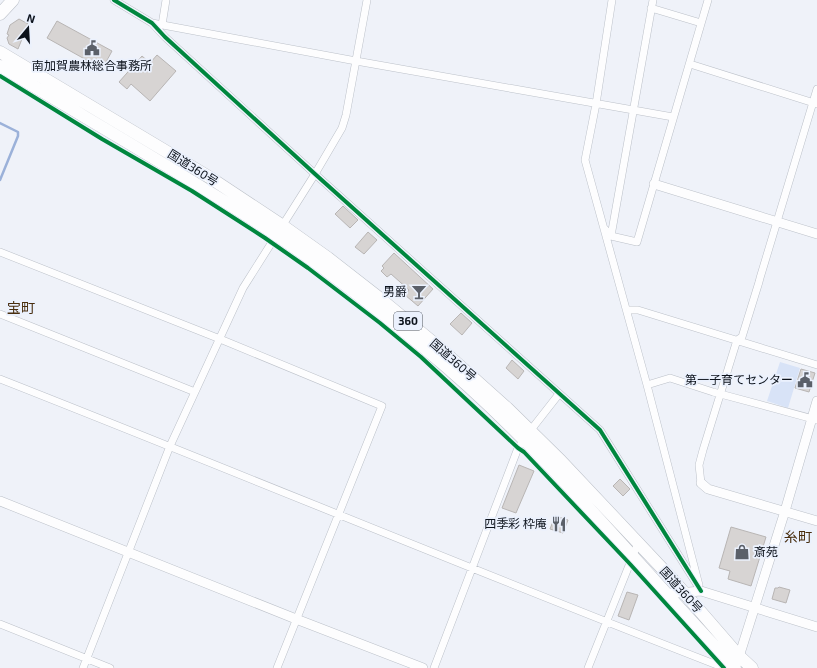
<svg xmlns="http://www.w3.org/2000/svg" width="817" height="668" viewBox="0 0 817 668" font-family="'Exo 2','Noto Sans JP',sans-serif">
<style>
.green{fill:#d8e3f7}
.lines{fill:none;stroke-linecap:round;stroke-linejoin:round}
.stream{stroke:#9bb1d9;stroke-width:2.5}
.building{fill:#d7d4d3;stroke:#b8b5b4}
.minor-casing{stroke:#bcc1c9;stroke-width:8}
.tertiary-casing{stroke:#bcc1c9;stroke-width:10}
.trunk-casing{stroke:#bcc1c9;stroke-width:13}
.minor{stroke:#fdfdfe;stroke-width:7}
.tertiary{stroke:#fdfdfe;stroke-width:9}
.trunk{stroke:#fdfdfe;stroke-width:12}
.cycleway-casing{stroke:#ebf1fd;stroke-width:6}
.cycleway{stroke:#00873e;stroke-width:4}
.labels{text-anchor:middle;stroke-width:3.5;stroke-linejoin:round;paint-order:stroke}
.shield{fill:#ebf1fd;stroke:#4f555f;stroke-width:1}
.shield-label{font-size:11px;font-weight:bold;fill:#0c121b}
.poi-label{font-size:12px;fill:#0c121b;stroke:#ebf1fd;text-anchor:end}
.street-label{font-size:12px;fill:#0c121b;stroke:#ebf1fd}
.quarter-label{font-size:14px;fill:#492e0e;stroke:#ebf1fd}
</style>
<rect width="100%" height="100%" fill="#eff2f9"/>
<path class="green" d="M 780,362 L 800,368 L 788,408 L 767,401 Z"/>
<g class="lines">
<path class="stream" d="M 0,123 L 18,132 L 18,136 L 0,180"/>
</g>
<path class="building" d="M 19,19 L 30,25 L 25,34 L 25,37 L 22,39 L 18,49 L 9,44 L 7,38 L 9,35 L 7,34 L 10,25 Z
M 57,21 L 112,51 L 105,64 L 102,63 L 99,67 L 47,38 Z
M 157,55 L 176,71 L 150,101 L 131,84 L 127,89 L 119,82 L 142,56 L 150,63 Z
M 343,206 L 358,220 L 350,228 L 335,214 Z
M 368,232 L 377,240 L 364,254 L 355,247 Z
M 394,253 L 433,289 L 418,306 L 405,295 L 409,290 L 391,274 L 387,277 L 381,271 L 384,268 L 382,266 Z
M 461,313 L 472,323 L 462,335 L 450,324 Z
M 512,360 L 524,371 L 518,379 L 506,368 Z
M 801,369 L 815,373 L 809,392 L 795,388 Z
M 519,465 L 534,471 L 516,513 L 502,508 Z
M 620,479 L 630,489 L 623,496 L 613,486 Z
M 555,516 L 568,520 L 563,533 L 550,529 Z
M 731,527 L 766,537 L 751,586 L 728,579 L 730,571 L 719,568 Z
M 779,587 L 790,590 L 786,603 L 772,599 L 775,588 L 778,588 Z
M 627,592 L 638,595 L 629,620 L 618,616 Z"/>
<g class="lines">
<g class="minor-casing">
<path id="minor" d="M 114,0 L 152,23 L 165,37 L 315,174 L 600,430 L 701,591
M 612,0 L 596,104 L 585,160 L 647,385 L 699,585
M 651,8 L 701,23
M 152,23 L 356,61 L 673,117
M 162,25 L 166,0
M 690,64 L 817,104
M 605,229 L 611,236 L 637,242 L 708,0
M 611,236 L 653,0
M 0,252 L 220,339 L 382,406 L 277,668
M 627,310 L 638,310 L 817,365
M 0,314 L 195,392
M 0,379 C 239,473 477,572 717,665 L 728,661
M 647,385 L 670,378 L 713,392 L 817,420
M 701,483 L 699,465 L 703,450 L 737,340 L 742,337 L 759,282 L 760,278 L 817,89
M 0,624 L 110,668
M 83,668 L 170,446 L 243,288 L 315,174 L 342,128 L 346,115 L 367,0
M 434,668 L 518,448 L 530,431 L 559,394
M 588,668 L 638,543"/>
</g>
<g class="tertiary-casing">
<path id="tertiary" d="M 654,184 L 817,234
M 701,483 L 708,489 L 817,521
M 0,501 L 296,619 L 423,668
M 666,594 L 701,591 L 817,627
M 738,660 L 785,511 L 817,401"/>
</g>
<g class="trunk-casing">
<path id="trunk" d="M 0,14 L 13,0
M 0,52 L 209,177 L 283,226 L 328,258 L 378,297 L 441,349 L 507,408 L 561,461 L 674,581 L 739,656 L 752,668
M 0,66 C 74,111 149,154 222,200 C 241,212 260,224 279,237 C 329,271 377,309 424,348 C 539,442 632,560 735,668"/>
</g>
<use href="#minor" class="minor"/>
<use href="#tertiary" class="tertiary"/>
<use href="#trunk" class="trunk"/>
<g class="cycleway-casing">
<path id="cycleway" d="M 114,0 L 152,23 L 165,37 L 315,174 L 600,430 L 701,591
M 0,76 L 102,139 L 192,191 L 265,238 L 308,268 L 380,323 L 421,357 L 518,448 L 524,452 L 630,564 L 724,668"/>
</g>
<use href="#cycleway" class="cycleway"/>
</g>
<defs>
<g id="civic-bare" transform="scale(1.2)"><path d="M-.6-6.5H3V-4.5H.6V-3L4-1V1h2V6H-6V1h2V-1L-.6-3ZM-1.2 2.5V6h2.4V2.5Z" fill="#5b6069" stroke="#ebf1fd" stroke-width="2.5" paint-order="stroke"/></g>
<g id="bar-bare" transform="scale(1.2)"><path d="M-6-5H6L.8 .8V4.5H3.5V6h-7V4.5H-.8V.8Z" fill="#5b6069" stroke="#ebf1fd" stroke-width="2.5" paint-order="stroke"/></g>
<g id="restaurant-bare" transform="scale(1.2)"><path d="M-5-6h1v4h1v-4h1v4h1v-4h1v5L-1.5 .5V6h-2V.5L-5-1ZM5-6V6H3V1.5H1.5Q1.5-4 5-6Z" fill="#5b6069" stroke="#ebf1fd" stroke-width="2.5" paint-order="stroke"/></g>
<g id="shop-bare" transform="scale(1.2)"><path d="M-5-2.5h2.3a2.7 3.5 0 0 1 5.4 0H5L5.5 6h-11ZM-1.5-2.5h3a1.5 2.3 0 0 0-3 0Z" fill="#5b6069" stroke="#ebf1fd" stroke-width="2.5" paint-order="stroke"/></g>
</defs>
<g fill-rule="evenodd">
<use href="#civic-bare" x="92" y="48"/>
<use href="#bar-bare" x="419" y="292"/>
<use href="#civic-bare" x="805" y="380"/>
<use href="#restaurant-bare" x="559" y="524"/>
<use href="#shop-bare" x="742" y="552"/>
</g>
<g class="labels">
<rect class="shield" x="394" y="312" width="28" height="18" rx="3"/>
<g class="shield-label">
<text x="408" y="325">360</text>
</g>
<g class="poi-label">
<text x="92" y="70" text-anchor="middle">南加賀農林総合事務所</text>
<text x="407" y="296">男爵</text>
<text x="793" y="384">第一子育てセンター</text>
<text x="547" y="528">四季彩 枠庵</text>
<text x="754" y="556" text-anchor="start">斎苑</text>
</g>
<g class="street-label">
<text transform="translate(193 168) rotate(32)" y="4">国道360号</text>
<text transform="translate(453 360) rotate(41)" y="4">国道360号</text>
<text transform="translate(681 590) rotate(48)" y="4">国道360号</text>
</g>
<g class="quarter-label">
<text x="21" y="313">宝町</text>
<text x="798" y="542">糸町</text>
</g>
</g>
<g transform="translate(28 28) rotate(18)" stroke="#ebf1fd" stroke-width="3" paint-order="stroke">
<path d="M0-3L7 15L0 10L-7 15Z" fill="#0c121b"/>
<text y="-6" font-size="11" font-weight="bold" text-anchor="middle" fill="#0c121b">N</text>
</g>
</svg>
